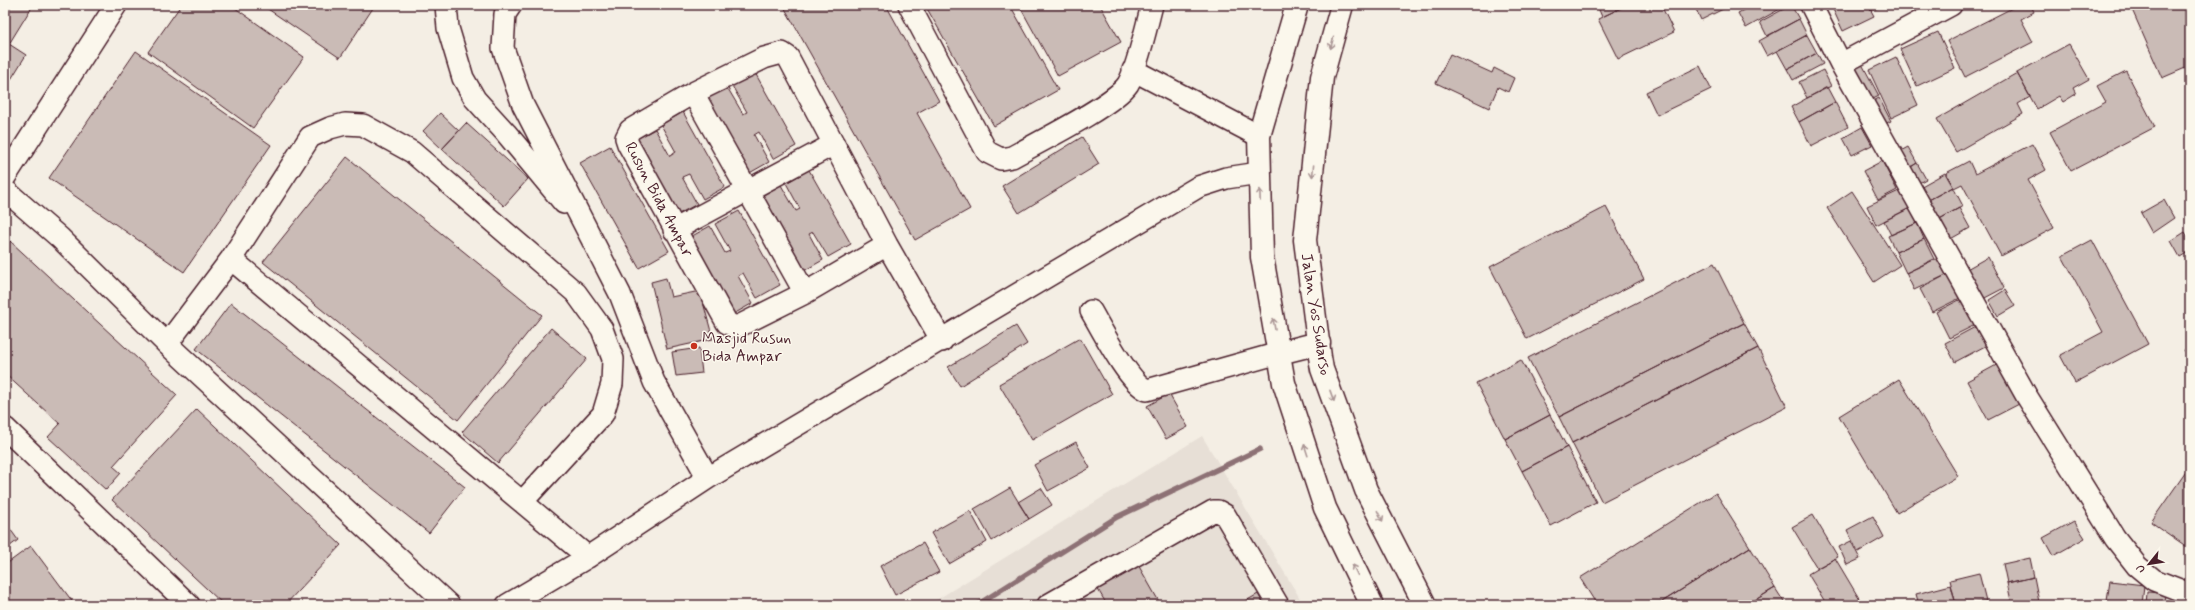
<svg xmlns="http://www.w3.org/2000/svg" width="2195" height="610" viewBox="0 0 2195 610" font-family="Mynerve,sans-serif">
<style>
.built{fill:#e7dfd6}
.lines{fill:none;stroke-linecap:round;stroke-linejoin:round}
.stream{stroke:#8d7174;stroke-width:5.5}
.building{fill:#cabbb6;stroke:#4a1f2b}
.minor-casing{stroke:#4a1f2b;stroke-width:24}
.major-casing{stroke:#4a1f2b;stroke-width:25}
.minor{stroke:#fbf7ec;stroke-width:21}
.major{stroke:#fbf7ec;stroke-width:22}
.oneway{stroke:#ab9695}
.poi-dot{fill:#c8321e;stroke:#fbf7ec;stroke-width:1.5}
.labels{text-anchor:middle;stroke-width:3;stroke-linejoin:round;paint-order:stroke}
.street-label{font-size:16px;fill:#4a1f2b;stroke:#fbf7ec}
.poi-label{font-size:16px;fill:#4a1f2b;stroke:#fbf7ec;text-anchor:start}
</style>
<rect width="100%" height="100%" fill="#f4eee4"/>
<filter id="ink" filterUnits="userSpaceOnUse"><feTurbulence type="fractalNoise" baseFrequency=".025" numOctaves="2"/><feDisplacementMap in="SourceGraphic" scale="8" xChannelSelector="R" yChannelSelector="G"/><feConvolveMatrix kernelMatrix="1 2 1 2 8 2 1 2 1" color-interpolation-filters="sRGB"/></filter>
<g filter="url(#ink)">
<path class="built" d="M 1202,436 L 1304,605 L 928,605 Z"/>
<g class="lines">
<path class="stream" d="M 977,605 L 1117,517 L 1260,449"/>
</g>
<path class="building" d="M 5,5 L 33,5 L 9,44 L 26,55 L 5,89 Z
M 181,5 L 231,5 L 304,57 L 253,128 L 148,52 Z
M 262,5 L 375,5 L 340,58 Z
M 783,5 L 886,5 L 939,101 L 917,113 L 970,209 L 915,240 Z
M 925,5 L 1010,5 L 1058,90 L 994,126 Z
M 1019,5 L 1100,5 L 1121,42 L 1058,76 Z
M 1597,5 L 1627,5 L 1602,17 Z
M 1627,5 L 1661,5 L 1674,32 L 1618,59 L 1598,19 Z
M 1694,5 L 1731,5 L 1701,20 Z
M 1753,5 L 1787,5 L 1746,28 L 1738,13 Z
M 1791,5 L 1799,19 L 1767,36 L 1760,22 Z
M 1831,5 L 1868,5 L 1874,16 L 1843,31 Z
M 1868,5 L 1884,5 L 1871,11 Z
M 2018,5 L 2031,5 L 2034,12 L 2021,19 L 2033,42 L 1965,77 L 1947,41 Z
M 2130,5 L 2190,5 L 2190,66 L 2162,78 Z
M 1799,19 L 1807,35 L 1767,56 L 1759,41 Z
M 1938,32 L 1955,68 L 1917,86 L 1900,49 Z
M 1807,35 L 1817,53 L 1787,69 L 1777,51 Z
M 2069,44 L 2089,79 L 2073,88 L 2076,94 L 2063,102 L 2059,96 L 2037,109 L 2017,73 Z
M 136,51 L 271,145 L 184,272 L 49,178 Z
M 1817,53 L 1823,64 L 1793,80 L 1787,69 Z
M 1450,54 L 1492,73 L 1494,68 L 1514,78 L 1508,92 L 1498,87 L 1489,108 L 1436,83 Z
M 1896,57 L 1918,105 L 1891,118 L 1869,70 Z
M 1862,64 L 1879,96 L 1865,103 L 1848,71 Z
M 1700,66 L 1711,89 L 1657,115 L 1646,92 Z
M 1823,70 L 1831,86 L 1807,98 L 1799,82 Z
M 754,71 L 796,146 L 773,159 L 759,132 L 754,135 L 769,162 L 746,175 L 705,100 L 727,87 L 743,114 L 747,112 L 731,84 Z
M 2126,71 L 2155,127 L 2071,171 L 2050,132 L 2106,102 L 2097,86 Z
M 2017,73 L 2030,97 L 2018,104 L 2023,114 L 1956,152 L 1937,119 Z
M 1827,87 L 1835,102 L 1799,122 L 1791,107 Z
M 1879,98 L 1891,121 L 1878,127 L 1866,105 Z
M 1835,102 L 1848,127 L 1811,146 L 1799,122 Z
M 683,112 L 725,187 L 703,199 L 689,174 L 682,177 L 697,204 L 675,216 L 633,141 L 655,129 L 670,156 L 676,152 L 661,125 Z
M 440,113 L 459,131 L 442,149 L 423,131 Z
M 466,123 L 528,179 L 504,206 L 442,149 Z
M 1862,127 L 1872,145 L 1852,155 L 1843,138 Z
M 1082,137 L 1099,164 L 1019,213 L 1002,186 Z
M 2032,144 L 2046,170 L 2028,180 L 2054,228 L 2001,256 L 1962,184 L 1954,188 L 1946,173 L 1969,161 L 1975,174 Z
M 610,146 L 669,251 L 639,268 L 580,163 Z
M 1908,147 L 1917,163 L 1906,170 L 1897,153 Z
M 347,157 L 542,315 L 458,420 L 263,262 Z
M 1882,161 L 1897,190 L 1878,200 L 1863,171 Z
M 1917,163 L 1926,179 L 1915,185 L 1906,170 Z
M 809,170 L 851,244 L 828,257 L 813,232 L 809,234 L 823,260 L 800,273 L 758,198 L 781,185 L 796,211 L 800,209 L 786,183 Z
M 1945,173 L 1953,187 L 1925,202 L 1918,188 Z
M 1953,187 L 1963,206 L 1936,221 L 1925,202 Z
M 1901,190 L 1910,208 L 1876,225 L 1867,206 Z
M 1852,191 L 1900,265 L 1874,282 L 1827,208 Z
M 2164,200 L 2174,218 L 2152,233 L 2141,213 Z
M 1606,207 L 1644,279 L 1527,339 L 1490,267 Z
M 1910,208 L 1917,223 L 1891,235 L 1884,221 Z
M 1959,208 L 1970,228 L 1947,241 L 1936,221 Z
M 739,211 L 780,285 L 757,298 L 743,273 L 738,276 L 753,303 L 730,316 L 687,239 L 710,226 L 725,253 L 730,251 L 715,224 Z
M 1917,223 L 1924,239 L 1896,252 L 1888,236 Z
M 2185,232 L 2190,242 L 2190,251 L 2180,257 L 2171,241 Z
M 1924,239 L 1934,259 L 1906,273 L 1896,252 Z
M 2092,240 L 2148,344 L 2075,383 L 2060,355 L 2103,332 L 2062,256 Z
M 10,241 L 177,395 L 113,466 L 121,473 L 106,490 L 48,437 L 60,424 L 5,374 L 5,247 Z
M 1988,257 L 2004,288 L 1981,300 L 1965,270 Z
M 1938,258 L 1946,275 L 1914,290 L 1906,273 Z
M 1714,263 L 1744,323 L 1559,417 L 1528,358 Z
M 1948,274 L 1960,298 L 1932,312 L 1920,289 Z
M 666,278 L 671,297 L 700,291 L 713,339 L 667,349 L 651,282 Z
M 2005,290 L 2015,306 L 1998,316 L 1989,300 Z
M 1965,297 L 1968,312 L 1975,325 L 1949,338 L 1936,312 Z
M 231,303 L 465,487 L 429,533 L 196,349 Z
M 1744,323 L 1758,348 L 1572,443 L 1559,417 Z
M 1979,325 L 1989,344 L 1955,362 L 1945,343 Z
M 1016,326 L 1027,344 L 960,386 L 948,367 Z
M 551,328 L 587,359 L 498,463 L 462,432 Z
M 1080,338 L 1112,394 L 1032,440 L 999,384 Z
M 2190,347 L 2190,360 L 2184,350 Z
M 699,348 L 702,373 L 676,376 L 672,352 Z
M 1758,348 L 1787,407 L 1602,502 L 1572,443 Z
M 1521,360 L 1550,415 L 1505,439 L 1476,383 Z
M 2002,362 L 2023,402 L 1988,420 L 1967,381 Z
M 1899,379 L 1958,476 L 1897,513 L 1839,416 Z
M 1169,394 L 1188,427 L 1166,439 L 1147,406 Z
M 197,409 L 341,545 L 285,605 L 224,605 L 112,500 Z
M 1550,415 L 1567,447 L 1522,471 L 1505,439 Z
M 1076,442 L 1090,468 L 1048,491 L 1034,465 Z
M 1567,447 L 1596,502 L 1551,526 L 1522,471 Z
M 2190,466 L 2190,549 L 2151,522 Z
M 1010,488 L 1029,519 L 992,541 L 974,509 Z
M 1041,488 L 1052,505 L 1029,519 L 1018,502 Z
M 1716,493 L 1750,547 L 1657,605 L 1597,605 L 1580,578 Z
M 970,511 L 987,542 L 949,564 L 931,533 Z
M 1813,515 L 1838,557 L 1817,568 L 1792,527 Z
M 1873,516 L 1884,537 L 1858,552 L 1847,530 Z
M 2074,521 L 2085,538 L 2053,556 L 2043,538 Z
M 5,522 L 18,540 L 5,550 Z
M 1851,541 L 1860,559 L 1847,565 L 1839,547 Z
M 923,543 L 939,572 L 895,595 L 880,566 Z
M 31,546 L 75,605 L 5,605 L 5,565 Z
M 1750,547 L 1775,588 L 1747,605 L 1657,605 Z
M 1835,558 L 1863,605 L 1827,605 L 1808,574 Z
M 2030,558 L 2034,577 L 2007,583 L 2003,564 Z
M 1137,563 L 1161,605 L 1107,605 L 1096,586 Z
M 1979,573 L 1986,601 L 1970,605 L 1956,605 L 1950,580 Z
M 2034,577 L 2039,602 L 2012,605 L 2007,583 Z
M 2110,581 L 2144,585 L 2142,605 L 2107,601 Z
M 1951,585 L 1956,605 L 1919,605 L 1916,594 Z
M 1775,588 L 1786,605 L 1747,605 Z
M 2147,592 L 2165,593 L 2164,605 L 2146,605 Z
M 1258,594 L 1264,605 L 1239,605 Z
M 1082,598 L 1086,605 L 1071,605 Z"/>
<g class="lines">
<g class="minor-casing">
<path id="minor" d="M 446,5 L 448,28 L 463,78 L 475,99 L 506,133 L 564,203
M 511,5 L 505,14 L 503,48 L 523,105 L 620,294 L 654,382 L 708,478
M 909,5 L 987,152 L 1001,159 L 1012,157 C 1037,143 1114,105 1128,84 C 1137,69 1147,24 1152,5
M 1811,5 L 1841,64 L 2026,395 L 2115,538 L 2137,566 L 2154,580 L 2190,594
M 1841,64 L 1951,5
M 1133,70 L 1259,136
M 693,93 L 805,293
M 5,177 L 116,5
M 5,190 L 60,238 L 167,344 L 449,605
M 674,230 L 834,144
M 887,245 L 805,293 L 743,324 L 736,327 L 727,323 L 628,144 L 626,138 L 630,130 L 693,93 L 764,58 L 782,53 L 788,57 L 887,245 L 942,341
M 231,259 L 588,557
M 1091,311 C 1102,330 1129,383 1147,390 L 1279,353
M 167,344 L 231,259 L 310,137 L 330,128 L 345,124 L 363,125 L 412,152 L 576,293 L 602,329 L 613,359 L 612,384 L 603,414 L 522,502
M 5,428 L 189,605
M 507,605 L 588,557 L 708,478 L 1198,187 L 1226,178 L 1259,173
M 1048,605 L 1213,511 L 1218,511 L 1225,515 L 1278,605"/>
</g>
<g class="major-casing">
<path id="major" d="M 1297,5 L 1259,136 L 1262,257 L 1284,383 L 1325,508 L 1372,605
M 1342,5 L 1322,77 L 1305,240 L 1320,357 L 1322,369 L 1366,490 L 1425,605
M 1279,353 L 1319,343"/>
</g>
<use href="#minor" class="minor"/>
<use href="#major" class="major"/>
</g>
<defs><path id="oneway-shaft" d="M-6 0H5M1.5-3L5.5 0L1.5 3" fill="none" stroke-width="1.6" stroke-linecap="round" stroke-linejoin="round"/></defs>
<g class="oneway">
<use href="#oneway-shaft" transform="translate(1332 43) rotate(105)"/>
<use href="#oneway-shaft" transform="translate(1313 171) rotate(96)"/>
<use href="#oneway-shaft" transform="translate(1260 195) rotate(-92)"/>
<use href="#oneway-shaft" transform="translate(1274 324) rotate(-100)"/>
<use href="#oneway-shaft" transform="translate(1332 396) rotate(70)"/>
<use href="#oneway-shaft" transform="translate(1306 450) rotate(-108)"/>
<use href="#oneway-shaft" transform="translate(1380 516) rotate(63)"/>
<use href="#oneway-shaft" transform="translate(1355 570) rotate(-116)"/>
</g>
</g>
<circle class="poi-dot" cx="694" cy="346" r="4"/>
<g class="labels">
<g class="street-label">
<text transform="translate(660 199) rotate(62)" y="6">Rusun Bida Ampar</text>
<text transform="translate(1317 314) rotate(81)" y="6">Jalan Yos Sudarso</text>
</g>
<g class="poi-label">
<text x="702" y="343">Masjid Rusun<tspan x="702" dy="18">Bida Ampar</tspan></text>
</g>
</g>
<rect width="2195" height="610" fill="none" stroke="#fbf7ec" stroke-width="20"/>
<rect x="10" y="10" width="2175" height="590" fill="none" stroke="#4a1f2b" stroke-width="1.5" filter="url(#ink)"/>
<g transform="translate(2149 564) rotate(240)" stroke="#fbf7ec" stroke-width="3" paint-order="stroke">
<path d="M0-3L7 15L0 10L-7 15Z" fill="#4a1f2b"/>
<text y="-6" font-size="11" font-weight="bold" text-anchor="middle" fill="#4a1f2b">U</text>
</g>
</svg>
